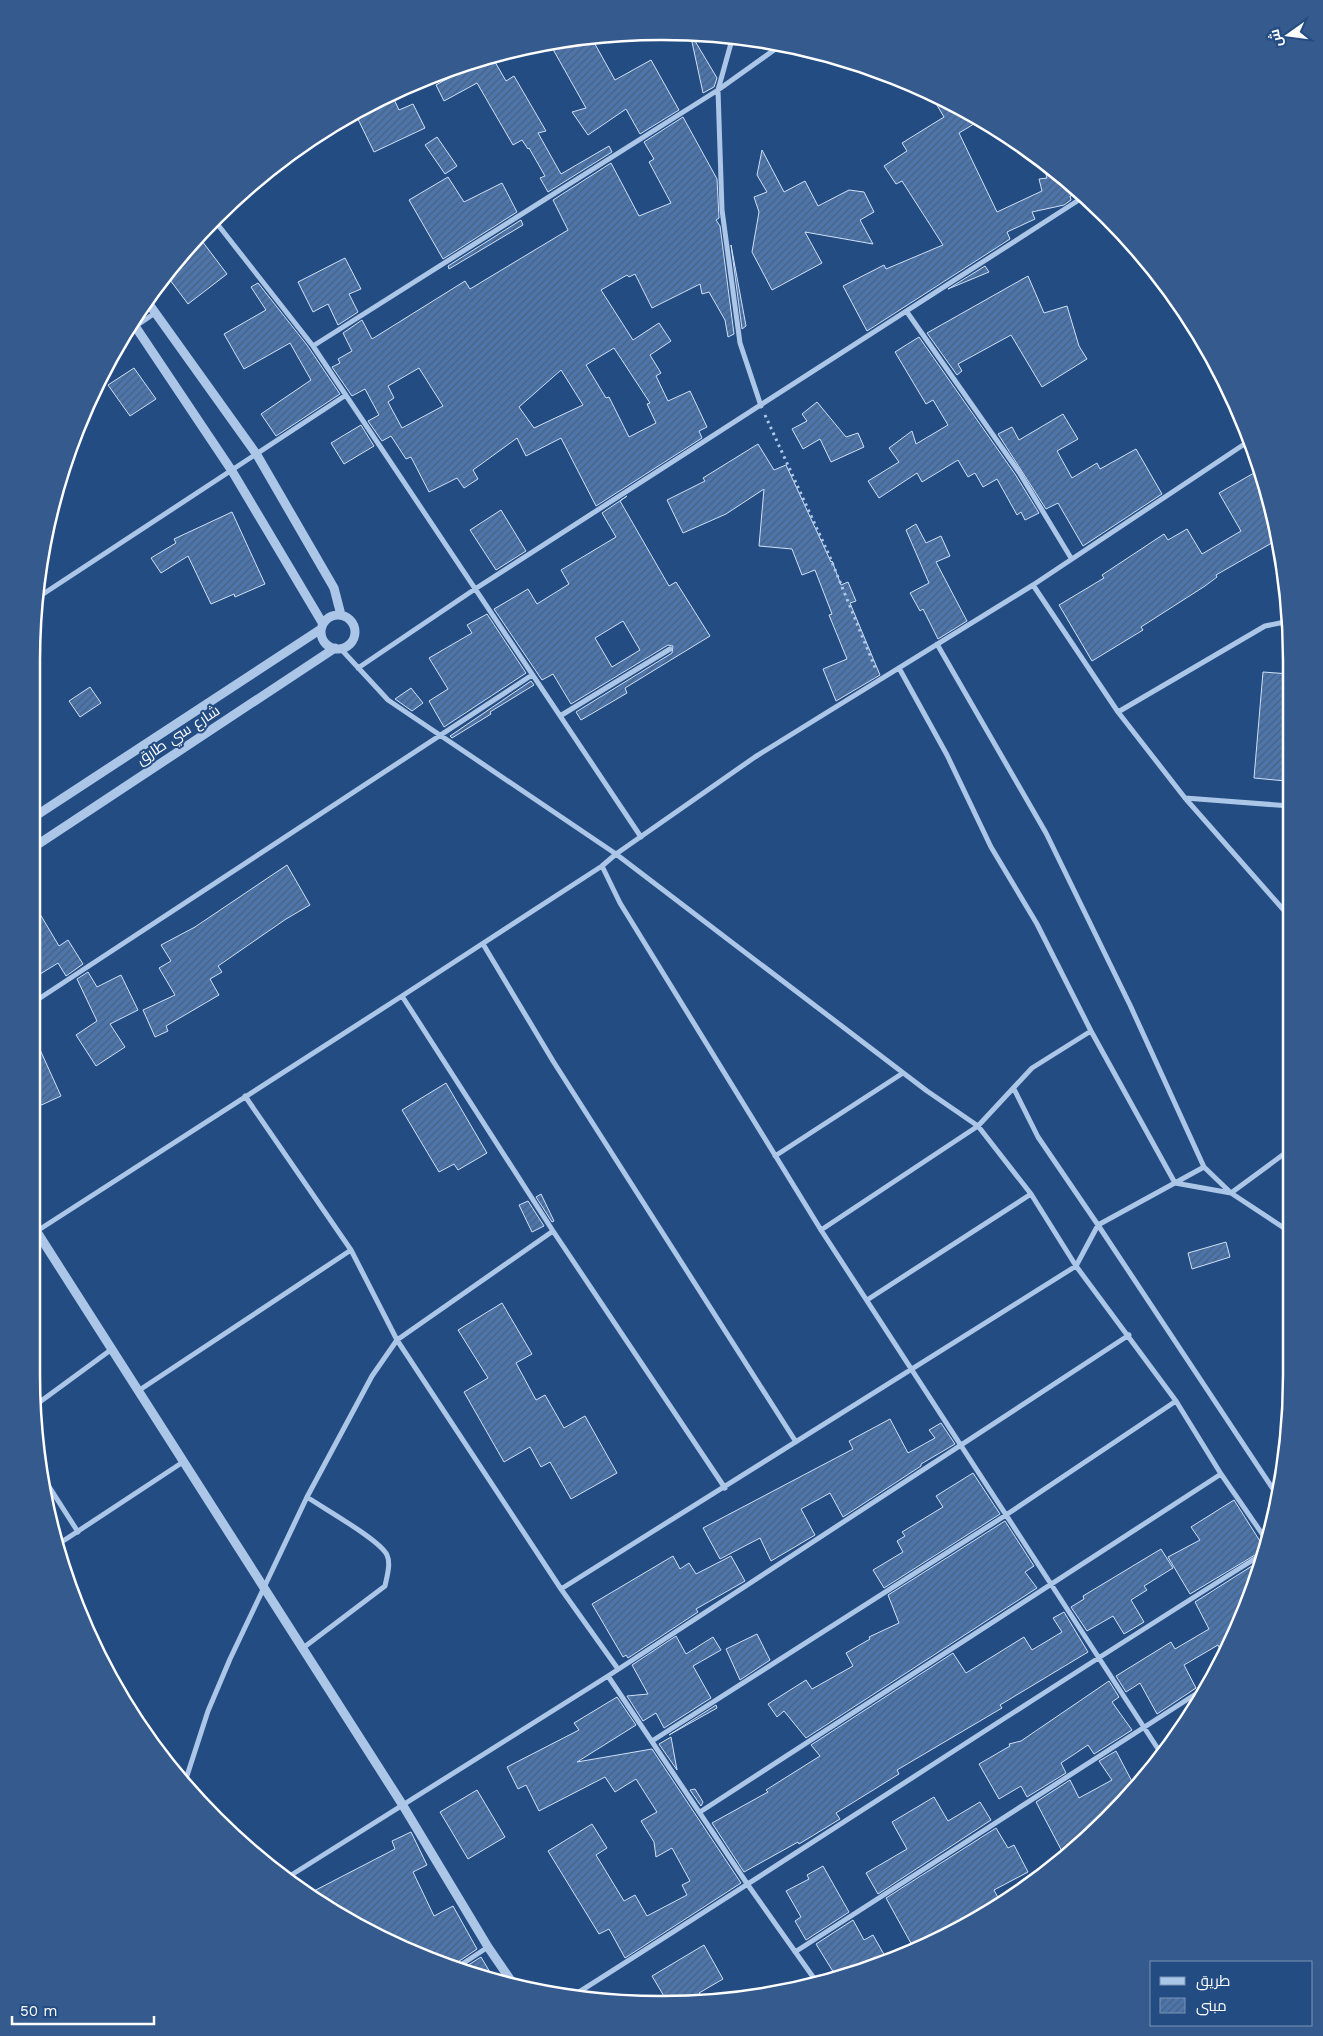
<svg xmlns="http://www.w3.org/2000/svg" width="1323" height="2036" viewBox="0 0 1323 2036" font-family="'Work Sans',Cairo,sans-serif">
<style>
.building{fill:url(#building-hatch);stroke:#d0e0f6;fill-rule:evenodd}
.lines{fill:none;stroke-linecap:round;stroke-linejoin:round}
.path{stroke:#acc6e8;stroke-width:3;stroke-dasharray:2.5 4;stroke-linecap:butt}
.minor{stroke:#acc6e8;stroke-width:5}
.tertiary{stroke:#acc6e8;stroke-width:9}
.labels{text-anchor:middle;stroke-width:4;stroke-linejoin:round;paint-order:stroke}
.street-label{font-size:15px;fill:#fff;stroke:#234c83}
.rim{fill:none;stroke:#fff;stroke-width:2.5}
</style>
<defs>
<pattern id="building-hatch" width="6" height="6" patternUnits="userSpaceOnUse" patternTransform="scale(1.25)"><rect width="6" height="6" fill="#4c75ab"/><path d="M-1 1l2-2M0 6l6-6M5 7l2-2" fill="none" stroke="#4c607c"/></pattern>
</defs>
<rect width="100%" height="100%" fill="#234c83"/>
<path class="building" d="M 591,37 L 615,80 L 651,60 L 679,110 L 640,134 L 626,109 L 588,135 L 572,112 L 586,108 L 550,44 Z
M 695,41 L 717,78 L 714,87 L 703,93 L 692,42 Z
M 491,55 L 506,81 L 514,76 L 546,131 L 538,133 L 561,174 L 609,146 L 612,152 L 548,192 L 540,178 L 545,176 L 529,148 L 528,149 L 522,140 L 513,145 L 477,83 L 444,101 L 436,85 Z
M 391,93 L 399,110 L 413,104 L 425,128 L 374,152 L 355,113 Z
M 931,95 L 982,119 L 959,133 L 997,212 L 1042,191 L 1039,179 L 1047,178 L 1043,163 L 1082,193 L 1070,196 L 1071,200 L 1064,205 L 1032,212 L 1035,219 L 1007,232 L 1010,239 L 867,331 L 843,286 L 884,265 L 886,269 L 943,245 L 902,181 L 896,184 L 884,166 L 907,151 L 902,143 L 944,117 Z
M 683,117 L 717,179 L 719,218 L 716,220 L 720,226 L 734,334 L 728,337 L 725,320 L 709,292 L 702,294 L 700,284 L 652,308 L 635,274 L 629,277 L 627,275 L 601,290 L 633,340 L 659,323 L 671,341 L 650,355 L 661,373 L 656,376 L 668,401 L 690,391 L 707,427 L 699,431 L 702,438 L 596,506 L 561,438 L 526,456 L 517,438 L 473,470 L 478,479 L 464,488 L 457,478 L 429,492 L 411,457 L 406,459 L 391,436 L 382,441 L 368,421 L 379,415 L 365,389 L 352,396 L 332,367 L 340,363 L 338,359 L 352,351 L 343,333 L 362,320 L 372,339 L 465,281 L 470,289 L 568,230 L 553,200 L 611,163 L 639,216 L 671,203 L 649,162 L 654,159 L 644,142 ZM 614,348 L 650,403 L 647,404 L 656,423 L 629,437 L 609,397 L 606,398 L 586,365 ZM 419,368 L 443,406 L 402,428 L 388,402 L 394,398 L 388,386 ZM 561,370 L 583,405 L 534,428 L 519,407 Z
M 437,137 L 457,166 L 445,174 L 425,145 Z
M 762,150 L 784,192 L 805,181 L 818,206 L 849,190 L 864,192 L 874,212 L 860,220 L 873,244 L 805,232 L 822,263 L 772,290 L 752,252 L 759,212 L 754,197 L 767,192 L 757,175 Z
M 448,177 L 464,202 L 502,183 L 517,212 L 443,259 L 409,200 Z
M 521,220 L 523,225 L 449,269 L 448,266 Z
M 202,241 L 227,274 L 188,304 L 167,276 L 179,258 Z
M 731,245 L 746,326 L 742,329 Z
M 345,258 L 361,289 L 349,294 L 358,312 L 338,325 L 328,304 L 313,312 L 298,282 Z
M 985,266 L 989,272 L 948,289 Z
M 1028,276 L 1044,313 L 1067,306 L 1079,346 L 1087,359 L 1042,387 L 1011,335 L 958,364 L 962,371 L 957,375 L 927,333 Z
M 258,283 L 307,345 L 340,394 L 276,436 L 261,414 L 311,380 L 290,343 L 244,369 L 224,334 L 266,310 L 251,287 Z
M 919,337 L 1015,474 L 1039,513 L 1025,520 L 1021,512 L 1017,515 L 997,479 L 983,487 L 975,473 L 968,477 L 958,460 L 922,482 L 917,473 L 879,498 L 868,481 L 899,462 L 889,448 L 912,431 L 916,444 L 948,425 L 933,400 L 926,404 L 895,352 Z
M 134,368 L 156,399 L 130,416 L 108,385 Z
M 817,402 L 846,437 L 858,433 L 864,447 L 831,462 L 820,439 L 803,449 L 792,429 L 807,421 L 802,414 Z
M 1063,414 L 1078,439 L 1057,451 L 1072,478 L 1097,463 L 1100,469 L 1136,449 L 1162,494 L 1083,546 L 1058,503 L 1046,509 L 998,434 L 1012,427 L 1019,440 Z
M 361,425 L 374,446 L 344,464 L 331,443 Z
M 758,444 L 774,470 L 786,465 L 831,562 L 832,561 L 841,585 L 848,582 L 856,601 L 850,603 L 880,675 L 836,701 L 823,669 L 847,659 L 829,615 L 832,614 L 815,570 L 802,575 L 792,549 L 759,546 L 764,489 L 726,514 L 683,533 L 667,500 L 705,481 L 703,478 Z
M 1254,473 L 1271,502 L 1277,540 L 1216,575 L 1217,577 L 1205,586 L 1141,627 L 1143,630 L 1092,661 L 1059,605 L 1104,578 L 1102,575 L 1164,534 L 1168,540 L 1187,529 L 1202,554 L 1241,531 L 1219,493 Z
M 627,496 L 620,501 L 669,586 L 676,582 L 710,636 L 625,688 L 627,693 L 581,720 L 576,712 L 672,653 L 673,646 L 668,645 L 571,704 L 553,674 L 542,680 L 494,609 L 528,589 L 537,604 L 569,584 L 561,570 L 616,537 L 602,513 ZM 623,621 L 640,650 L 612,667 L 595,638 Z
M 501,510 L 526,551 L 496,570 L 470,530 Z
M 232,512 L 265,584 L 235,597 L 234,594 L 211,604 L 188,556 L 161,573 L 151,558 L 176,543 L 174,539 Z
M 916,524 L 926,543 L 941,536 L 950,556 L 936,562 L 967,621 L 938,639 L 923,609 L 920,611 L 910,593 L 929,583 L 906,530 Z
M 487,614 L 526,673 L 444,727 L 429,701 L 448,689 L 429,658 L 472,633 L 467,625 Z
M 1263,672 L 1290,674 L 1290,742 L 1286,781 L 1254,778 Z
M 531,681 L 534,685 L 490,712 L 491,714 L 452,738 L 450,736 Z
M 90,687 L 101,703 L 80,717 L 69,701 Z
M 411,688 L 423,703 L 412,711 L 395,699 Z
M 287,865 L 310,905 L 286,919 L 218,966 L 222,972 L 210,979 L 219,995 L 166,1026 L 168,1031 L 155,1037 L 143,1010 L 175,995 L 159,968 L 171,961 L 161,945 L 195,927 Z
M 37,909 L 59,946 L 68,940 L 83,964 L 66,976 L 58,963 L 37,976 Z
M 88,972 L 97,987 L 121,975 L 138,1010 L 110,1024 L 125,1047 L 96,1066 L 76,1035 L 97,1021 L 77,979 Z
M 37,1043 L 61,1096 L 37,1107 Z
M 446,1083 L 487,1153 L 458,1170 L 454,1164 L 439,1172 L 402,1110 Z
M 541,1194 L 554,1221 L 552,1222 L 536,1197 Z
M 528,1201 L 544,1226 L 532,1232 L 519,1205 Z
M 1226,1242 L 1230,1257 L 1192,1269 L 1188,1253 Z
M 502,1303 L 532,1354 L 516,1363 L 536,1400 L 545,1395 L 564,1428 L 585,1416 L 617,1473 L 571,1499 L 550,1462 L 541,1467 L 530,1447 L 504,1462 L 464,1392 L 488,1378 L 458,1330 Z
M 890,1419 L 908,1453 L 935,1438 L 929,1430 L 941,1423 L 955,1444 L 921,1464 L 921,1466 L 843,1517 L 830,1493 L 801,1509 L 815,1535 L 771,1561 L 760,1538 L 720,1559 L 703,1528 L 853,1449 L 849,1441 Z
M 973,1473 L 1000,1514 L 884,1588 L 873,1570 L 903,1552 L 897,1541 L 905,1536 L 902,1532 L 943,1507 L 936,1496 Z
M 1234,1500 L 1265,1549 L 1190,1594 L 1168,1557 L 1200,1540 L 1191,1527 Z
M 1005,1521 L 1034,1566 L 1025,1572 L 1037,1588 L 806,1738 L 784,1711 L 777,1717 L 768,1704 L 806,1680 L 812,1689 L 853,1666 L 846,1653 L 870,1639 L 869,1637 L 899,1623 L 888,1595 Z
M 1161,1549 L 1173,1568 L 1144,1586 L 1147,1590 L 1131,1600 L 1144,1622 L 1124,1634 L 1113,1616 L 1087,1631 L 1071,1607 L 1084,1599 L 1083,1596 Z
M 673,1556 L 680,1569 L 689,1563 L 696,1574 L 731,1556 L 745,1581 L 696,1609 L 698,1612 L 628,1658 L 626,1655 L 623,1657 L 592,1604 Z
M 1263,1559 L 1258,1577 L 1224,1657 L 1218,1645 L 1184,1665 L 1196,1688 L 1157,1714 L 1140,1683 L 1126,1692 L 1116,1676 L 1171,1642 L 1175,1649 L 1209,1629 L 1195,1602 Z
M 1064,1612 L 1088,1652 L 1000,1705 L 1002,1708 L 897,1770 L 899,1774 L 836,1813 L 840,1819 L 799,1844 L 798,1842 L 744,1872 L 712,1823 L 768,1792 L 766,1790 L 820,1756 L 811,1745 L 953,1653 L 966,1673 L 1024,1637 L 1032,1650 L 1062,1632 L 1053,1618 Z
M 757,1634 L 770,1660 L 740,1680 L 726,1649 Z
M 676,1636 L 686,1654 L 713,1637 L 721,1650 L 693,1666 L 711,1698 L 664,1728 L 656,1713 L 643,1721 L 627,1696 L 648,1694 L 632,1665 Z
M 1109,1681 L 1119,1697 L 1112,1702 L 1132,1730 L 1094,1754 L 1088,1745 L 1061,1763 L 1066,1773 L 1027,1797 L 1021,1786 L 999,1799 L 979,1764 L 1010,1746 L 1009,1744 L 1021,1741 Z
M 617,1697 L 636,1725 L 577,1762 L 652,1749 L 741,1883 L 625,1958 L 609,1929 L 599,1934 L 548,1851 L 592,1824 L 607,1848 L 596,1855 L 624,1901 L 635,1895 L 647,1916 L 687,1895 L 682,1885 L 690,1881 L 672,1848 L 656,1857 L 654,1842 L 641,1821 L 657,1812 L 636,1779 L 615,1792 L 605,1777 L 539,1811 L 526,1785 L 518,1789 L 507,1767 L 579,1730 L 574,1723 Z
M 716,1705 L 717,1708 L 669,1735 Z
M 671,1737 L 677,1770 L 659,1744 Z
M 1116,1751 L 1136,1789 L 1077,1849 L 1065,1857 L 1036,1802 L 1070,1780 L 1079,1798 L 1112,1780 L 1099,1761 Z
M 695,1789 L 703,1802 L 701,1806 L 690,1790 Z
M 477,1790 L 505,1837 L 468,1859 L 440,1812 Z
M 934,1797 L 948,1821 L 980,1802 L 991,1820 L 878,1894 L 866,1873 L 907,1849 L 892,1822 Z
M 996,1828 L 1008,1848 L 1014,1845 L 1028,1872 L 994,1890 L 1001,1903 L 977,1920 L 913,1947 L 886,1898 Z
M 411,1832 L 427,1865 L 413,1872 L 434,1916 L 453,1906 L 477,1949 L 452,1966 L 421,1957 L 310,1893 L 395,1849 L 392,1841 Z
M 823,1866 L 849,1912 L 806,1940 L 795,1921 L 801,1917 L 786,1891 L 809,1879 L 807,1875 Z
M 853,1920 L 864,1940 L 873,1935 L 886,1958 L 837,1978 L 816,1944 Z
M 704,1945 L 723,1979 L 699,1993 L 705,2003 L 668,2003 L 652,1976 Z
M 481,1957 L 494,1979 L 462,1969 Z"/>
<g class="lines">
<path class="path" d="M 765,415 L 829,555 L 876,670"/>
<path class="minor" d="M 733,36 L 718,90 L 722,210 L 740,343 L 761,406
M 215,221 L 313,346
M 907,312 L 1019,472 L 1071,558
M 133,328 L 155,313
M 1249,441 L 1033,585 L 1118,712 L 1185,798 L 1289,916
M 1033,585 L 755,757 L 616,854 L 927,1091 L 978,1126 L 1031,1194 L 1076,1266 L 1176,1401 L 1221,1474 L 1267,1541
M 37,598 L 346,395
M 937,644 L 1046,833 L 1130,1005 L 1204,1167 L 1231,1193
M 340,648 L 388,700 L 616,854 L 602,866 L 402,996 L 553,1231 L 725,1488
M 358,668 L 475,589 L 1085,196
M 899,668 L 947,755 L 991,847 L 1037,924 L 1091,1031 L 1175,1183 L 1231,1193
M 1118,712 L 1265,626 L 1290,621
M 560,716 L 670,649
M 1185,798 L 1290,806
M 1288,806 L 1290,792
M 641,837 L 313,346 L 718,90 L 781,45
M 602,866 L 620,903 L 821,1230 L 1160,1752
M 483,944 L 553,1061 L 796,1442
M 37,1000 L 532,675
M 1014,1089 L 1038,1137 L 1098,1225 L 1204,1167
M 245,1096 L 351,1250 L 397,1340 L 561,1589 L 618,1669
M 775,1156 L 903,1073
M 821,1230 L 978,1126 L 1032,1068 L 1091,1031
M 1287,1230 L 1231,1193 L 1288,1151
M 37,1231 L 402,996
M 867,1300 L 1031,1194
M 138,1391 L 351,1250
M 37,1404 L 112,1349
M 41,1474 L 78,1532
M 57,1545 L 183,1462
M 561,1589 L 1076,1266 L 1098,1225 L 1277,1495
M 303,1648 L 385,1586 C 387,1576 391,1564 387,1555 C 380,1540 323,1508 307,1497
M 608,1676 L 748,1885 L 818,1984
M 652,1741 L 1006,1515 L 1176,1401
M 184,1785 L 208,1711 L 230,1659 L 307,1497 L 372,1376 L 397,1340 L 553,1231
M 700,1812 L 1221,1474
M 285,1879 L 608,1676 L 1129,1335
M 795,1952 L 1202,1690
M 456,1968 L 488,1947
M 571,1997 C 803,1850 1031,1699 1264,1553"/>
<path class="tertiary" d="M 149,304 L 257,455 L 334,588 L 341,615
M 135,326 L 232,471 L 323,624
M321 632a17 17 0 1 1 34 0a17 17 0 1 1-34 0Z
M 37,815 L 321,629
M 37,845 L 335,648
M 37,1232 L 402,1804 L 488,1947 L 514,1985"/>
</g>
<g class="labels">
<g class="street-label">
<text transform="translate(178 735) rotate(-33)" y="5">شارع سي طارق</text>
</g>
</g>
<path d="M0 0H1323V2036H0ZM661 40H662A621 621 0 0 1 1283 661V1375A621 621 0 0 1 662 1996H661A621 621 0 0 1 40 1375V661A621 621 0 0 1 661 40Z" fill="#355a8d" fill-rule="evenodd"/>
<path class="rim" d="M661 40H662A621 621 0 0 1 1283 661V1375A621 621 0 0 1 662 1996H661A621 621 0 0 1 40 1375V661A621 621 0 0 1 661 40Z"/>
<rect x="1150" y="1961" width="162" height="65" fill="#234c83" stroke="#7b94b5"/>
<rect x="1160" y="1977" width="25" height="8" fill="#acc6e8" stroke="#7b94b5"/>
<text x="1196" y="1986" font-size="15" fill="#ffffff">طريق</text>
<rect x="1160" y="1998" width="25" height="15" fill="url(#building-hatch)" stroke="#7b94b5"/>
<text x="1196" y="2011" font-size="15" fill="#ffffff">مبنى</text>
<g transform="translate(1288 35) rotate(256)" stroke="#234c83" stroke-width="4" paint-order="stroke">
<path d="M0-4L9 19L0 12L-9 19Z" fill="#ffffff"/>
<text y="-8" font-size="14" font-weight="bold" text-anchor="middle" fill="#ffffff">ش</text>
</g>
<path d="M12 2016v8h142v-8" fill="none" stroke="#ffffff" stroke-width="2.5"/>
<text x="20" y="2016" font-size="15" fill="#ffffff" stroke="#234c83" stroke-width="4" paint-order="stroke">50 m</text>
</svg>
